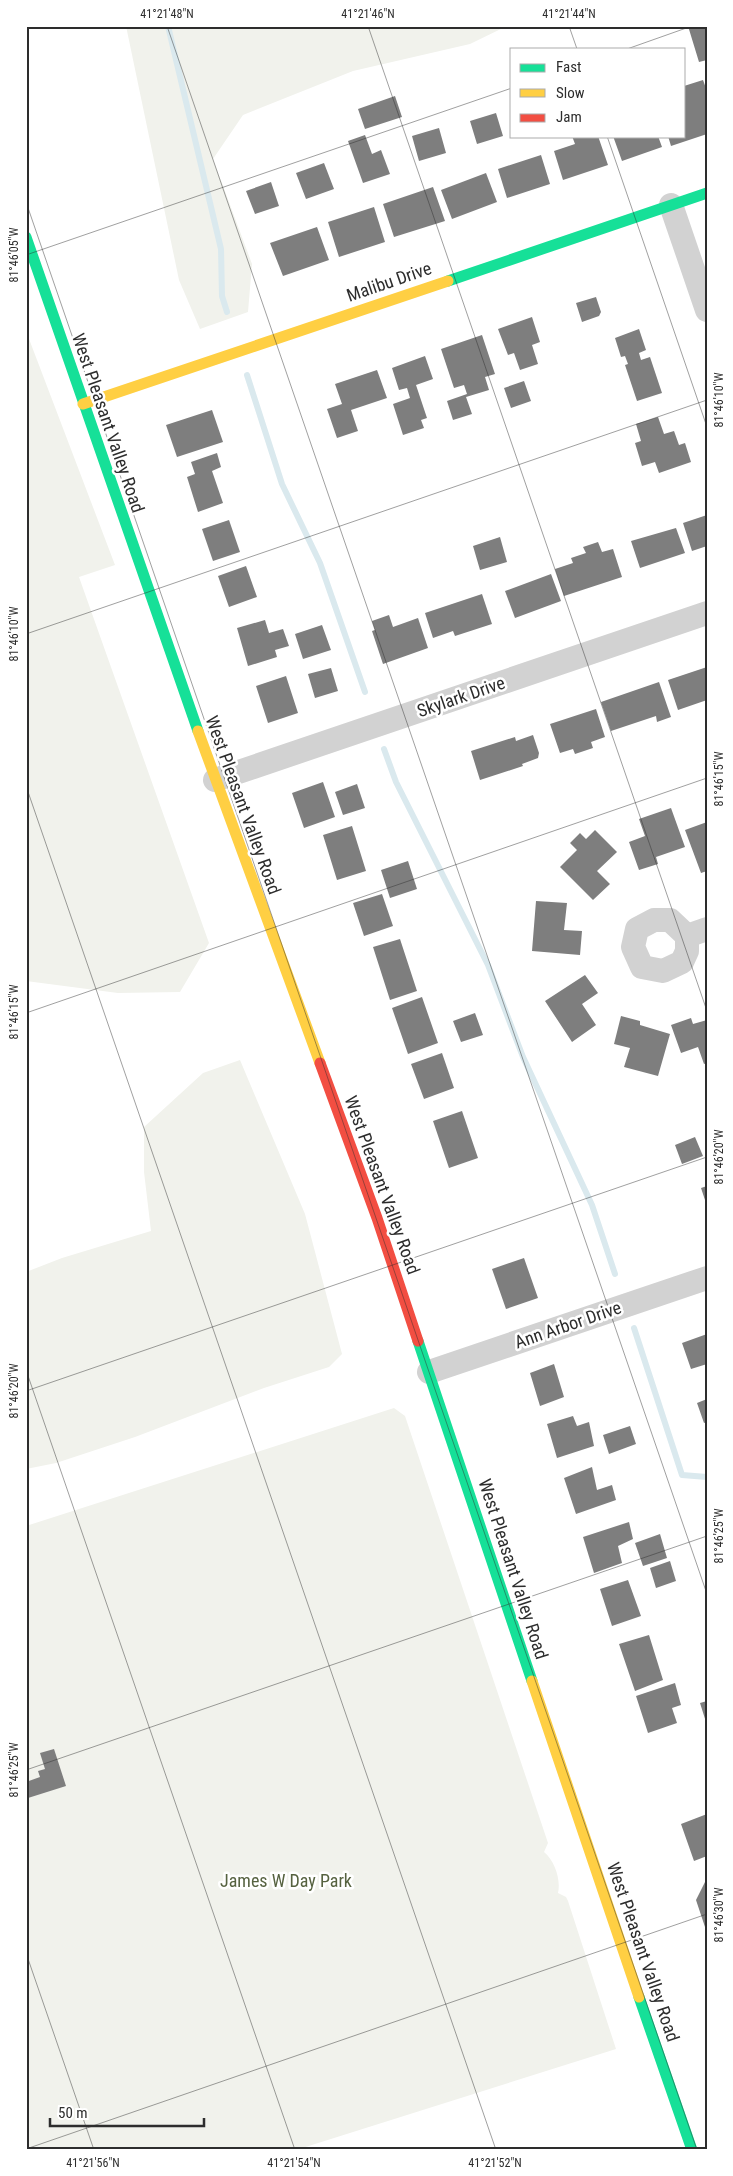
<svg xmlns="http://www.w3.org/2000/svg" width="733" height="2176" viewBox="0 0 733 2176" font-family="'Roboto Condensed',sans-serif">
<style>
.green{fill:#f1f2ec}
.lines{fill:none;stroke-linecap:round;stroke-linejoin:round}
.stream{stroke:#dae9ee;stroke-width:6}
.building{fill:#7e7e7e}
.street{stroke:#d2d2d2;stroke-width:24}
.fast{stroke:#16e098;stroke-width:11}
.slow{stroke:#ffcf43;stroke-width:11}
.jam{stroke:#f24e42;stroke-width:11}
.ticks{fill:none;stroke:#2d2d2d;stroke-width:1;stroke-opacity:0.45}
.labels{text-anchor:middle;stroke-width:5;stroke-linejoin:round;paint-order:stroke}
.street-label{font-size:18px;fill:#2d2d2d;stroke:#fff}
.park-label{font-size:18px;fill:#566240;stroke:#fff}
.neatline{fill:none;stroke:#2d2d2d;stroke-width:2}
.ticks-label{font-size:12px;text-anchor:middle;fill:#2d2d2d}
</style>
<rect width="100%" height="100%" fill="#fff"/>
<path class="green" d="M 126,26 L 507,26 L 470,44 L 353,71 L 243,115 L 213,159 L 252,264 L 248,312 L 200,329 L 179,280 Z
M 26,331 L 115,565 L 79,577 L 209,943 L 180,992 L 118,993 L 26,981 Z
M 240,1060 L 305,1214 L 342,1354 L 329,1367 L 264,1388 L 135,1437 L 56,1463 L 26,1469 L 26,1272 L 62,1258 L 151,1231 L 144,1172 L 144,1127 L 203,1073 Z
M 394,1408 L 405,1416 L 548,1843 L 544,1852 C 555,1861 561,1880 558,1893 L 566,1897 L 568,1901 L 616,2049 L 296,2150 L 26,2150 L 26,1526 Z"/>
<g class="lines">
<path class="stream" d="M 168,26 L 221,249 L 222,296 L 227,312
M 247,375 L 282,484 L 320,563 L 365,692
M 384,749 L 396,782 L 488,965 L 523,1057 L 592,1205 L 615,1274
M 634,1328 L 682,1475 L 707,1477"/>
</g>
<path class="building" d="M 688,26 L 707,26 L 707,60 L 699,62 Z
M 703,80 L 707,91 L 707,134 L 671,146 L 668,136 L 684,136 L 684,86 Z
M 395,96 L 402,117 L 365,129 L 358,109 Z
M 496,113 L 503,136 L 477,144 L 470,121 Z
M 439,128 L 446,153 L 419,161 L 412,136 Z
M 365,135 L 372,154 L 381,150 L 390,174 L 363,183 L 348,141 Z
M 572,136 L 598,136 L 608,165 L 563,180 L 554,151 L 575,144 Z
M 613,136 L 658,136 L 662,147 L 622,161 Z
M 541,155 L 550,184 L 507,198 L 498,169 Z
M 324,163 L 334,189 L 306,199 L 296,173 Z
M 486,173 L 497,202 L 452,219 L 441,190 Z
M 271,182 L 279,206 L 255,214 L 246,191 Z
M 433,187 L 445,221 L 394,237 L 383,204 Z
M 374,207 L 385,242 L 339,257 L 328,222 Z
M 317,227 L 329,260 L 283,276 L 270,243 Z
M 596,297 L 601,312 L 599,316 L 582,322 L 576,303 Z
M 532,317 L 540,342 L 532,345 L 538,364 L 520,370 L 514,353 L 508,355 L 498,329 Z
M 639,329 L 646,350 L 639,353 L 641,360 L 650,357 L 662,393 L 637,401 L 625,365 L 628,364 L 625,356 L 621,357 L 615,338 Z
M 482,335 L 495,374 L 485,377 L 489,390 L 466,397 L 472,414 L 453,420 L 447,401 L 467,394 L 464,385 L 454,388 L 441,349 Z
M 425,356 L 433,379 L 416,385 L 427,418 L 421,420 L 424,428 L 403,435 L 393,404 L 410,398 L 407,388 L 399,390 L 392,368 Z
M 377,370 L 387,398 L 351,410 L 358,431 L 337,438 L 327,409 L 342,404 L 335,384 Z
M 524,381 L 531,401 L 511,408 L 504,388 Z
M 212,410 L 223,442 L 177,457 L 166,425 Z
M 658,417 L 664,434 L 674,431 L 679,445 L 685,443 L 691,462 L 659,473 L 655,462 L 642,466 L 635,443 L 641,441 L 636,424 Z
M 217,453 L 221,467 L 212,471 L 223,503 L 198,512 L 187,477 L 195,474 L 191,462 Z
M 707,515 L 707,546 L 692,551 L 683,523 Z
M 229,520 L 240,552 L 213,561 L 202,529 Z
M 676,528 L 685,553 L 640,568 L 631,541 Z
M 500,537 L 507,562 L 480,570 L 473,546 Z
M 598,542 L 602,552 L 613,549 L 622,577 L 564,596 L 555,569 L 573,563 L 571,558 L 586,553 L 583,547 Z
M 246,566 L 257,597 L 229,607 L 218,576 Z
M 551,574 L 561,601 L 515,618 L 505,591 Z
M 482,594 L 492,624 L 455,636 L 453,631 L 433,638 L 425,613 Z
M 389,615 L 393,627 L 418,618 L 428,648 L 383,664 L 372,631 L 375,630 L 372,621 Z
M 265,620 L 269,633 L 283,629 L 289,646 L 275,650 L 277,657 L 248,666 L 237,628 Z
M 322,625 L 331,650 L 303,659 L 295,634 Z
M 707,667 L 707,700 L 678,710 L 668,680 Z
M 331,668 L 338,691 L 315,698 L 308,674 Z
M 286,676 L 298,713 L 268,723 L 256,686 Z
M 659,682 L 671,717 L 657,722 L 656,716 L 611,731 L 601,702 Z
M 596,709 L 605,737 L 591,742 L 593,748 L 575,754 L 573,749 L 560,753 L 550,724 Z
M 533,735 L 539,753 L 538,758 L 522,764 L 523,766 L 480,780 L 471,751 L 515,737 L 516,741 Z
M 323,782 L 335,817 L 304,828 L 292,793 Z
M 357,784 L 365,808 L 343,815 L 335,792 Z
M 671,808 L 685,847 L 656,857 L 658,864 L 639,870 L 629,842 L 645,836 L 639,819 Z
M 707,822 L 707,871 L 701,873 L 685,830 Z
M 352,826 L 366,871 L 337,880 L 323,835 Z
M 595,830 L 617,852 L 597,871 L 610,884 L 593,900 L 560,867 L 577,850 L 570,843 L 580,833 L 586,839 Z
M 408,861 L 417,889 L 390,898 L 381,870 Z
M 382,894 L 393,926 L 364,936 L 353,903 Z
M 536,901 L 567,903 L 564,930 L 582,931 L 580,955 L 532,951 Z
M 400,939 L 417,991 L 390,1000 L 373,947 Z
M 585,975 L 598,993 L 582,1004 L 596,1025 L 572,1042 L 545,1001 Z
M 422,997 L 438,1043 L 408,1054 L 392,1008 Z
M 475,1013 L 483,1035 L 461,1042 L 453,1021 Z
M 621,1016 L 640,1021 L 640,1025 L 670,1034 L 658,1076 L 624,1067 L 630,1048 L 614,1044 Z
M 691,1018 L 693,1024 L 707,1020 L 707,1063 L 704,1064 L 698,1047 L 681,1053 L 671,1025 Z
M 442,1053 L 454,1088 L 424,1099 L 411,1064 Z
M 462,1111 L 478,1158 L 449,1168 L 433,1121 Z
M 695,1137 L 703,1156 L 682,1164 L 675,1145 Z
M 707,1186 L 707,1203 L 706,1203 L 701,1188 Z
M 524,1258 L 538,1298 L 506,1309 L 492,1269 Z
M 707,1334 L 707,1364 L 691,1369 L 682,1343 Z
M 554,1364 L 564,1397 L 540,1406 L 530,1373 Z
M 707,1399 L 707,1422 L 704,1423 L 697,1403 Z
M 573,1416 L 577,1426 L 589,1422 L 594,1446 L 557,1458 L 547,1424 Z
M 630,1426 L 636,1444 L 609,1454 L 603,1435 Z
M 592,1467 L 597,1490 L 612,1485 L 616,1500 L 576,1514 L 564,1478 Z
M 629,1522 L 633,1539 L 618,1546 L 622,1563 L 594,1573 L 583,1537 Z
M 660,1534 L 667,1558 L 643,1566 L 635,1543 Z
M 670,1561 L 676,1581 L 656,1588 L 650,1568 Z
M 628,1580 L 641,1616 L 612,1626 L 600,1589 Z
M 649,1635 L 663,1680 L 635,1691 L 619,1644 Z
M 675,1683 L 681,1705 L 672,1708 L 677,1723 L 648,1733 L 636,1696 Z
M 707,1701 L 707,1722 L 706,1722 L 700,1703 Z
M 54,1749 L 66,1786 L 28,1798 L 26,1782 L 40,1777 L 38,1771 L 45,1769 L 40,1753 Z
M 707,1814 L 707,1856 L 694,1861 L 681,1824 Z
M 707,1878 L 707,1930 L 706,1930 L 696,1900 Z"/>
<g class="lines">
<path class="street" d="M 671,205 L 707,310
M 215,780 L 707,613
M 654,920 L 670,920 L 687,936 L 687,951 L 682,962 L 663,971 L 642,967 L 633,947 L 637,929 Z
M 687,936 L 707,929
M 429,1372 L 707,1278"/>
<path class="fast" d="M 26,237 L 198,731
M 448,281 L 707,193
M 418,1341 L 532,1681
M 639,1997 L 692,2150"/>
<path class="slow" d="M 83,404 L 448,281
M 198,731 L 320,1063
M 532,1681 L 639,1997"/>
<path class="jam" d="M 320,1063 L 377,1218 L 418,1341"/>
</g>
<path class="ticks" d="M 167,26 L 707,1594M 368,26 L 707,1011M 569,26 L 577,49M 627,49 L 692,26M 607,136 L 707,427M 26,202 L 697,2150M 26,255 L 512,88M 26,634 L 707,400M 26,786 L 496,2150M 26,1013 L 707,778M 26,1370 L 295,2150M 26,1391 L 707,1157M 26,1770 L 707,1536M 26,1953 L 94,2150M 26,2149 L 707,1914"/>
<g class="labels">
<g class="street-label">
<text transform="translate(389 282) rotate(-19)" y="6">Malibu Drive</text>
<text transform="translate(108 423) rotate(71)" y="6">West Pleasant Valley Road</text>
<text transform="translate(461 697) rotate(-19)" y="6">Skylark Drive</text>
<text transform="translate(243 805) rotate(70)" y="6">West Pleasant Valley Road</text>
<text transform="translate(382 1185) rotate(70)" y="6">West Pleasant Valley Road</text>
<text transform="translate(568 1325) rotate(-19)" y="6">Ann Arbor Drive</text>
<text transform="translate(513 1569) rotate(72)" y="6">West Pleasant Valley Road</text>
<text transform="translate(643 1952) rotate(71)" y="6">West Pleasant Valley Road</text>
</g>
<g class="park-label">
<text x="286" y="1887">James W Day Park</text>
</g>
</g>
<rect width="733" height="2176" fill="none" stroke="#ffffff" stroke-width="55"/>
<rect x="510" y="48" width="175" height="90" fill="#ffffff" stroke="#ababab"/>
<rect x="520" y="64" width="25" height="8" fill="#16e098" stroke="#ababab"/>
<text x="556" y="72" font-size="15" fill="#2d2d2d">Fast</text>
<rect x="520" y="89" width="25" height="8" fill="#ffcf43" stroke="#ababab"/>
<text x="556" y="98" font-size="15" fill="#2d2d2d">Slow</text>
<rect x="520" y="114" width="25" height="8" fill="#f24e42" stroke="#ababab"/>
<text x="556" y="122" font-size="15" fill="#2d2d2d">Jam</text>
<path d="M50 2118v8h154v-8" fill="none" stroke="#2d2d2d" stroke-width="2.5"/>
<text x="58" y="2118" font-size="15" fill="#2d2d2d" stroke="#ffffff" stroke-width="4" paint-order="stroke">50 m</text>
<rect x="28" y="28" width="678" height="2120" class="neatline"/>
<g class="ticks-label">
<text x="167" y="18">41°21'48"N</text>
<text x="368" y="18">41°21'46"N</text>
<text x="569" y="18">41°21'44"N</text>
<text transform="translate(14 255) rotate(-90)" y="4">81°46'05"W</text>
<text transform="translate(719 400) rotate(-90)" y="4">81°46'10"W</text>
<text transform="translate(14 634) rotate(-90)" y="4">81°46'10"W</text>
<text transform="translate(719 779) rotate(-90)" y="4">81°46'15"W</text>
<text transform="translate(14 1012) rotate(-90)" y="4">81°46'15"W</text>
<text transform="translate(719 1157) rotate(-90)" y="4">81°46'20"W</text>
<text transform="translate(14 1391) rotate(-90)" y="4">81°46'20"W</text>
<text transform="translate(719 1536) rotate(-90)" y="4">81°46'25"W</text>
<text transform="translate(14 1770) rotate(-90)" y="4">81°46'25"W</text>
<text transform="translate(719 1915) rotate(-90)" y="4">81°46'30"W</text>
<text x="93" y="2167">41°21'56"N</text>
<text x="294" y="2167">41°21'54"N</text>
<text x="495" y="2167">41°21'52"N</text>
</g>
</svg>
